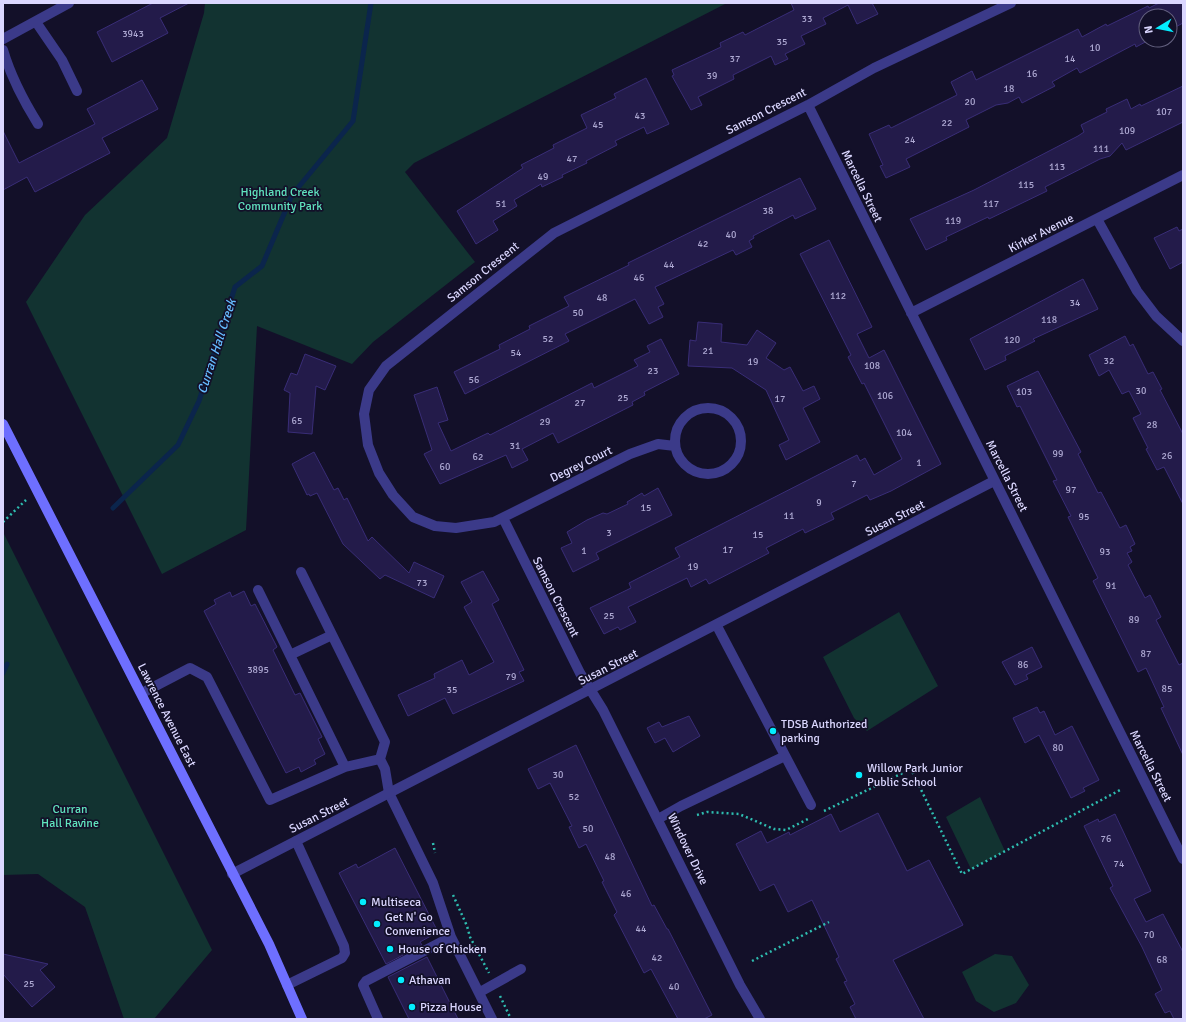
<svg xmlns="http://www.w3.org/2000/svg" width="1186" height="1022" viewBox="0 0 1186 1022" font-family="Signika,sans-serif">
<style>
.green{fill:#123331}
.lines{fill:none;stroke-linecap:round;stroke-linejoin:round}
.stream{stroke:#0b254c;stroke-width:5}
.building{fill:#231b4a;stroke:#392d77}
.path{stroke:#2ebdb0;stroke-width:2.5;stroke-dasharray:2 3;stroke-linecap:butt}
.service{stroke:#3b3a89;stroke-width:10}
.minor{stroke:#3b3a89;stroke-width:10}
.secondary{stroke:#6e6fff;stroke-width:10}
.poi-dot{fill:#03edff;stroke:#131029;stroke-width:1.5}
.labels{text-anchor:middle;stroke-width:3.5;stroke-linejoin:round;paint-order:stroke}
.number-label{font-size:10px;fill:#ada8d2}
.street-label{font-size:12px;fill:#dbd7ff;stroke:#131029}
.park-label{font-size:12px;fill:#60e3be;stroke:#131029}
.poi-label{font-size:12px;fill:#dbd7ff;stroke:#131029;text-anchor:start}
.water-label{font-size:13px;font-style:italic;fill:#65bcff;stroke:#131029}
</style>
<rect width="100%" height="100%" fill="#131029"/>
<path class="green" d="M 205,3 L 727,3 L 414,163 L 405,172 L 475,262 L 373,342 L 352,364 L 257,326 L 246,530 L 162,574 L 26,302 L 85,215 L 167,138 L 204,13 Z
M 3,532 L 212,950 L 154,1019 L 124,1019 L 85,907 L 38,874 L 3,875 Z
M 899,612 L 938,686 L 867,731 L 854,718 L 823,657 Z
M 980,797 L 1005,851 L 971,869 L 946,817 Z
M 995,954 L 1012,956 L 1029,985 L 1016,1003 L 994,1012 L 976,1001 L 962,972 Z"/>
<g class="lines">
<path class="stream" d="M 113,508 L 178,445 L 199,401 L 235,287 L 262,266 L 292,195 L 353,121 L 371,3
M 3,673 L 7,664"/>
</g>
<path class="building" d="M 153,3 L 189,3 L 160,18 L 168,33 L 112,62 L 97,32 Z
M 791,3 L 872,3 L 878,14 L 857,24 L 848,5 L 823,18 L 826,24 L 801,36 L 805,44 L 785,54 L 788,59 L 775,65 L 771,56 L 733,75 L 734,79 L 698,97 L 702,105 L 691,110 L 672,76 L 674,75 L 672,70 L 721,47 L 720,43 L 743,32 L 745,35 L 794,10 Z
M 1159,3 L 1183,3 L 1183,23 L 1170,30 L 1170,16 L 1146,16 L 1146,40 L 1149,40 L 1136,47 L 1135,44 L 1080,73 L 1077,68 L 1052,82 L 1055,86 L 1022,103 L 1019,97 L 1008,103 L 996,105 L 966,120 L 969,127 L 906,159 L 910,167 L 886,178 L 880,166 L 883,165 L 869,134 L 889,125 L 891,128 L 957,95 L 951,82 L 972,71 L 976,80 L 1078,29 L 1082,37 L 1106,24 L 1107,26 L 1148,6 L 1149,8 Z
M 646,78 L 669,124 L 647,134 L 644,127 L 615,141 L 617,145 L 586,161 L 587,163 L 562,175 L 563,177 L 542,187 L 541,184 L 514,200 L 517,206 L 493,221 L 498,230 L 476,244 L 457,211 L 523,168 L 521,165 L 554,148 L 553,145 L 587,128 L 581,115 L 616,98 L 614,94 Z
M 142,80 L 158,109 L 102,138 L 110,153 L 35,192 L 27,177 L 3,190 L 3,131 L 19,163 L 95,124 L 87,109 Z
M 1183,86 L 1183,122 L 1126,150 L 1122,143 L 1110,156 L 1100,159 L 1045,187 L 1047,191 L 989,219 L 988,217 L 946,237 L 947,240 L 926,250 L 910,219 L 974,190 L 1078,136 L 1084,132 L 1081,125 L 1107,112 L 1106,109 L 1127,99 L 1131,109 L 1140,104 L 1141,106 Z
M 800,178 L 816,209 L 795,219 L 793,215 L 753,236 L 754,238 L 749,241 L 752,247 L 736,255 L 733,250 L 655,287 L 664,304 L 658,307 L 663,317 L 649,324 L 635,299 L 565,334 L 569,341 L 465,394 L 454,372 L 500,349 L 499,345 L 530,329 L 529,326 L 569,306 L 564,297 L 629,265 L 628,263 Z
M 1177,227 L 1179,231 L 1183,229 L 1183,262 L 1170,269 L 1154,238 Z
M 829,240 L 872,327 L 857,334 L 869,358 L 884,350 L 941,464 L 891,491 L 870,500 L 867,495 L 831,513 L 834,519 L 805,533 L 803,529 L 766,548 L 769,553 L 709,584 L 706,579 L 691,587 L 687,578 L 628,607 L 636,622 L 620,630 L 618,627 L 604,634 L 590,608 L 631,588 L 629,583 L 680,557 L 675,548 L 857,455 L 860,461 L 865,458 L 874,475 L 902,459 L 864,383 L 862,384 L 848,357 L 851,355 L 800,254 Z
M 1083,279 L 1098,309 L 1033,339 L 1035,341 L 1005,356 L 1006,360 L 985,370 L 970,339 Z
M 698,322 L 722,324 L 721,342 L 747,345 L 757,330 L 776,343 L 766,358 L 784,370 L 790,367 L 803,391 L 814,386 L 820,399 L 803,408 L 820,442 L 786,460 L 779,445 L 789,440 L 766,390 L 732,368 L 688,366 L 690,340 L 696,341 Z
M 1125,336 L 1130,346 L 1133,344 L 1148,374 L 1153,372 L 1162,389 L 1160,390 L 1183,434 L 1183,504 L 1164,467 L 1157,470 L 1146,449 L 1148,448 L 1133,418 L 1141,414 L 1129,391 L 1122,394 L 1109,370 L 1099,376 L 1089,355 Z
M 661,339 L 679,374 L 644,392 L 645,395 L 632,402 L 633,405 L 558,443 L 553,433 L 522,449 L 528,460 L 512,468 L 506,455 L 440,484 L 424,454 L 432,450 L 414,395 L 437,387 L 448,420 L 438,423 L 451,451 L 488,433 L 490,435 L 592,383 L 594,388 L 638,366 L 634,360 L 650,352 L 647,346 Z
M 305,354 L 336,366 L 325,390 L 316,386 L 312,434 L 288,432 L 290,393 L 284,390 L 291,373 L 297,375 Z
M 1038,371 L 1081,452 L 1078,454 L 1098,493 L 1101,492 L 1120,528 L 1126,525 L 1135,544 L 1130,547 L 1132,551 L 1127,553 L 1132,562 L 1128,565 L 1145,598 L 1150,595 L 1161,617 L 1156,620 L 1179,665 L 1183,663 L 1183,755 L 1161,708 L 1164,707 L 1146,668 L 1138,672 L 1093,581 L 1098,578 L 1068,517 L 1071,516 L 1053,481 L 1057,480 L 1020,406 L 1017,407 L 1007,386 Z
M 314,452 L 334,490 L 338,488 L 344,500 L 347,498 L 368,541 L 372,537 L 409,573 L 414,562 L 444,576 L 434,598 L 385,575 L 380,579 L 343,544 L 317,493 L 310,496 L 309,494 L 307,495 L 292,464 Z
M 658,488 L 672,515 L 596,553 L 599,559 L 573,572 L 561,548 L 572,543 L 567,532 L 587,520 L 603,513 L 607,514 L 628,504 L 627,502 L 642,493 L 644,496 Z
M 483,571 L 499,600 L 492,604 L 524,670 L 519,672 L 524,681 L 453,714 L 445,698 L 408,716 L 398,695 L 435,678 L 434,674 L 462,660 L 469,675 L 494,662 L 464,607 L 472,602 L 461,582 Z
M 244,591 L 251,606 L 255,604 L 277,647 L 273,650 L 295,695 L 300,693 L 322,737 L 318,739 L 325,754 L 314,760 L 316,764 L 301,772 L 299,767 L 286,773 L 204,611 L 216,604 L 214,600 L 230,592 L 232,597 Z
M 1032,647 L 1042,667 L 1026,675 L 1028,679 L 1015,685 L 1002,662 Z
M 1037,707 L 1040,713 L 1044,711 L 1055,735 L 1072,726 L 1099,780 L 1083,788 L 1085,791 L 1071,798 L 1039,735 L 1025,743 L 1013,718 Z
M 689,716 L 700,736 L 673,752 L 665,738 L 655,743 L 647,728 L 659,722 L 662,727 Z
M 576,745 L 652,906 L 654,905 L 667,929 L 668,929 L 712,1015 L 704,1019 L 678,1019 L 651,969 L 644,973 L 614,915 L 617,912 L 602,882 L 604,881 L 586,844 L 579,848 L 569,827 L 572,826 L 550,783 L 538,789 L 528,769 Z
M 878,813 L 907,871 L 929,860 L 963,925 L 893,960 L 924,1019 L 856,1019 L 850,1007 L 855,1004 L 844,982 L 847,981 L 836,959 L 839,957 L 812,900 L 788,912 L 774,884 L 760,891 L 736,844 L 761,831 L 767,843 L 789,832 L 790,835 L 831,814 L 840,832 Z
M 1115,814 L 1151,891 L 1134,899 L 1146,922 L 1163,914 L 1183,952 L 1183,1019 L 1174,1019 L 1170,1011 L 1165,1013 L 1155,994 L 1162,990 L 1142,947 L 1110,888 L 1113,886 L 1084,826 L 1098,819 L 1099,822 Z
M 395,848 L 438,932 L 420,942 L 422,945 L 386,964 L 339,873 L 356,864 L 358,868 Z
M 3,954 L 48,964 L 40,970 L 55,987 L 32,1007 L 3,974 Z
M 427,957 L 458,1019 L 409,1019 L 388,977 Z"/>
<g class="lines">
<path class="path" d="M 3,522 L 26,500
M 824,811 L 911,769 L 962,874 L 1122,789
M 697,815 L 707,812 L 739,814 L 774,829 L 786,830 L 808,819
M 433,843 L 435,853
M 453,895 L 467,926 L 470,937 L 489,973
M 752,961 L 829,922
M 500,996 L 511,1019"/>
<path class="service" d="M 36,22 L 62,60 L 77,91
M 3,39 L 69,3
M 3,50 C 11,77 23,100 38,124
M 301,572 L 385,742 L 380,759
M 258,590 L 345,767
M 717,626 L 811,805
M 290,655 L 332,635
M 142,693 L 190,668 L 207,677 L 270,800 L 345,767 L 380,759 L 385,769 L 389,793 L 433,883 L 451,937 L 366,981 L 363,985 L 378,1019
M 658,819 L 681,806 L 785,756
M 451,937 L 492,1019
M 287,985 L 342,958 L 345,953 L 344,946 L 296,841
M 480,992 L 521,969"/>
<path class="minor" d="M 808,105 L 1183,859
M 1097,219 L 1137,291 L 1156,316 L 1183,341
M 911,313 L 1183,175
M675 441a33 33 0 1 1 66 0a33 33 0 1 1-66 0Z
M 675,446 L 658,444 L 630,454 L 494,522 L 456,528 L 435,526 L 413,517 L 393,495 L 379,473 L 368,445 L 364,414 L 369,390 L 386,366 L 554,233 L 808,105 L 874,68 L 1011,3
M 503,518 L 580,673 L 603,710 L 740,985 L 760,1019
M 232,874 L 994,481"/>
<path class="secondary" d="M 3,424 L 269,944 L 302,1019"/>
</g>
<g class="poi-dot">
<circle cx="773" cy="731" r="4"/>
<circle cx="859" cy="775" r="4"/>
<circle cx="363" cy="902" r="4"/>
<circle cx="377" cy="924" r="4"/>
<circle cx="390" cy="949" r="4"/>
<circle cx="401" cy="980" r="4"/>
<circle cx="412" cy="1007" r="4"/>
</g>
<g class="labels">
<g class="number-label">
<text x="807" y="22">33</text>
<text x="133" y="37">3943</text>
<text x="782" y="45">35</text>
<text x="1095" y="51">10</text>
<text x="735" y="62">37</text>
<text x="1070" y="62">14</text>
<text x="1032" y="77">16</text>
<text x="712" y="79">39</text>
<text x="1009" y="92">18</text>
<text x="970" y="105">20</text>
<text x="1164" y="115">107</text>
<text x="640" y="119">43</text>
<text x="947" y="126">22</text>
<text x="598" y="128">45</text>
<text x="1127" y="134">109</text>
<text x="910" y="143">24</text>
<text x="1101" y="152">111</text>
<text x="572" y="162">47</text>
<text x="1057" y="170">113</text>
<text x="543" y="180">49</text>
<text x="1026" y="188">115</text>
<text x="501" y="207">51</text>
<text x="991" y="207">117</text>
<text x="768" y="214">38</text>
<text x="953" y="224">119</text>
<text x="731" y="238">40</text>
<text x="703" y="247">42</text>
<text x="669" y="268">44</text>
<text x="639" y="281">46</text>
<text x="838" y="299">112</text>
<text x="602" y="301">48</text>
<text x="1075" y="306">34</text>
<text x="578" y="316">50</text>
<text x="1049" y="323">118</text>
<text x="548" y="342">52</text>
<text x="1012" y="343">120</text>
<text x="708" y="354">21</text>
<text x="516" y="356">54</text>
<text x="1109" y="364">32</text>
<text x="753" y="365">19</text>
<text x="872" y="369">108</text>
<text x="653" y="374">23</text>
<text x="474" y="383">56</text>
<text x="1141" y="394">30</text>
<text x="1024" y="395">103</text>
<text x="885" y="399">106</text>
<text x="623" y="401">25</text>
<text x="780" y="402">17</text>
<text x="580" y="406">27</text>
<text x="297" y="424">65</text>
<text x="545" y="425">29</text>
<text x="1152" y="428">28</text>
<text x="904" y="436">104</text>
<text x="515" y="449">31</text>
<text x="1058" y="457">99</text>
<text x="1167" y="459">26</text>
<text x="478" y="460">62</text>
<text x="919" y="466">1</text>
<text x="445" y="470">60</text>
<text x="854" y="487">7</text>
<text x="1071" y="493">97</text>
<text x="819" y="506">9</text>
<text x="646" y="511">15</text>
<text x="789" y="519">11</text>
<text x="1084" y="520">95</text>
<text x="609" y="536">3</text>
<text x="758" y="538">15</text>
<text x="728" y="553">17</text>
<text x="584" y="554">1</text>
<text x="1105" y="555">93</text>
<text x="693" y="570">19</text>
<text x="422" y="586">73</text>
<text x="1111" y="589">91</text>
<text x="609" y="619">25</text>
<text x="1134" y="623">89</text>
<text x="1146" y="657">87</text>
<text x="1023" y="668">86</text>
<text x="258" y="673">3895</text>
<text x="511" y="680">79</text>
<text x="1167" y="692">85</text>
<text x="452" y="693">35</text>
<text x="1058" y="751">80</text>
<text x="558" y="778">30</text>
<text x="574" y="800">52</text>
<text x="588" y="832">50</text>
<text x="1106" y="842">76</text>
<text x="610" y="860">48</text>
<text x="1119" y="867">74</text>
<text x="626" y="897">46</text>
<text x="641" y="932">44</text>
<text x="1149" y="938">70</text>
<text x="657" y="961">42</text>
<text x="1162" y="963">68</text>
<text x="29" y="987">25</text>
<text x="674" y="990">40</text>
</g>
<g class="street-label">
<text transform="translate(766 111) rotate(-27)" y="4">Samson Crescent</text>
<text transform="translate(862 186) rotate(64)" y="4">Marcella Street</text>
<text transform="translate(1041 233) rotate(-27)" y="4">Kirker Avenue</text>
<text transform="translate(483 272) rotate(-39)" y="4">Samson Crescent</text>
<text transform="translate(581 464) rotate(-26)" y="4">Degrey Court</text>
<text transform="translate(1007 476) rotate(63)" y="4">Marcella Street</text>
<text transform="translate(895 518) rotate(-27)" y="4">Susan Street</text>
<text transform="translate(556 597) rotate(63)" y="4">Samson Crescent</text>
<text transform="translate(608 667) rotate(-27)" y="4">Susan Street</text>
<text transform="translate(167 715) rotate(63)" y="4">Lawrence Avenue East</text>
<text transform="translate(1151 766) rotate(63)" y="4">Marcella Street</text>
<text transform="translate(319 815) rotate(-27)" y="4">Susan Street</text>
<text transform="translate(688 849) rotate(64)" y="4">Windover Drive</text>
</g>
<g class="park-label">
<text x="280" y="196">Highland Creek<tspan x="280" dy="14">Community Park</tspan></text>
<text x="70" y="813">Curran<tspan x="70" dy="14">Hall Ravine</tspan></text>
</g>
<g class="poi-label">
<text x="781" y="728">TDSB Authorized<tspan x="781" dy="14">parking</tspan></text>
<text x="867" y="772">Willow Park Junior<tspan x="867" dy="14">Public School</tspan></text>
<text x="371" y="906">Multiseca</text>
<text x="385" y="921">Get N' Go<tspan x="385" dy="14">Convenience</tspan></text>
<text x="398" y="953">House of Chicken</text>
<text x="409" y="984">Athavan</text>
<text x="420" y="1011">Pizza House</text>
</g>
<g class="water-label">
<text transform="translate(216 346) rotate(-72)" y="5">Curran Hall Creek</text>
</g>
</g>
<rect width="1186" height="1022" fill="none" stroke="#dbd7ff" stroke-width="8"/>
<g transform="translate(1158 28) rotate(260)"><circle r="19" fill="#131029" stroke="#63607f"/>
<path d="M0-3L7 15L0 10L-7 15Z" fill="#03edff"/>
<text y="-6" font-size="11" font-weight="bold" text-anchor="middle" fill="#dbd7ff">N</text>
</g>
</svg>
